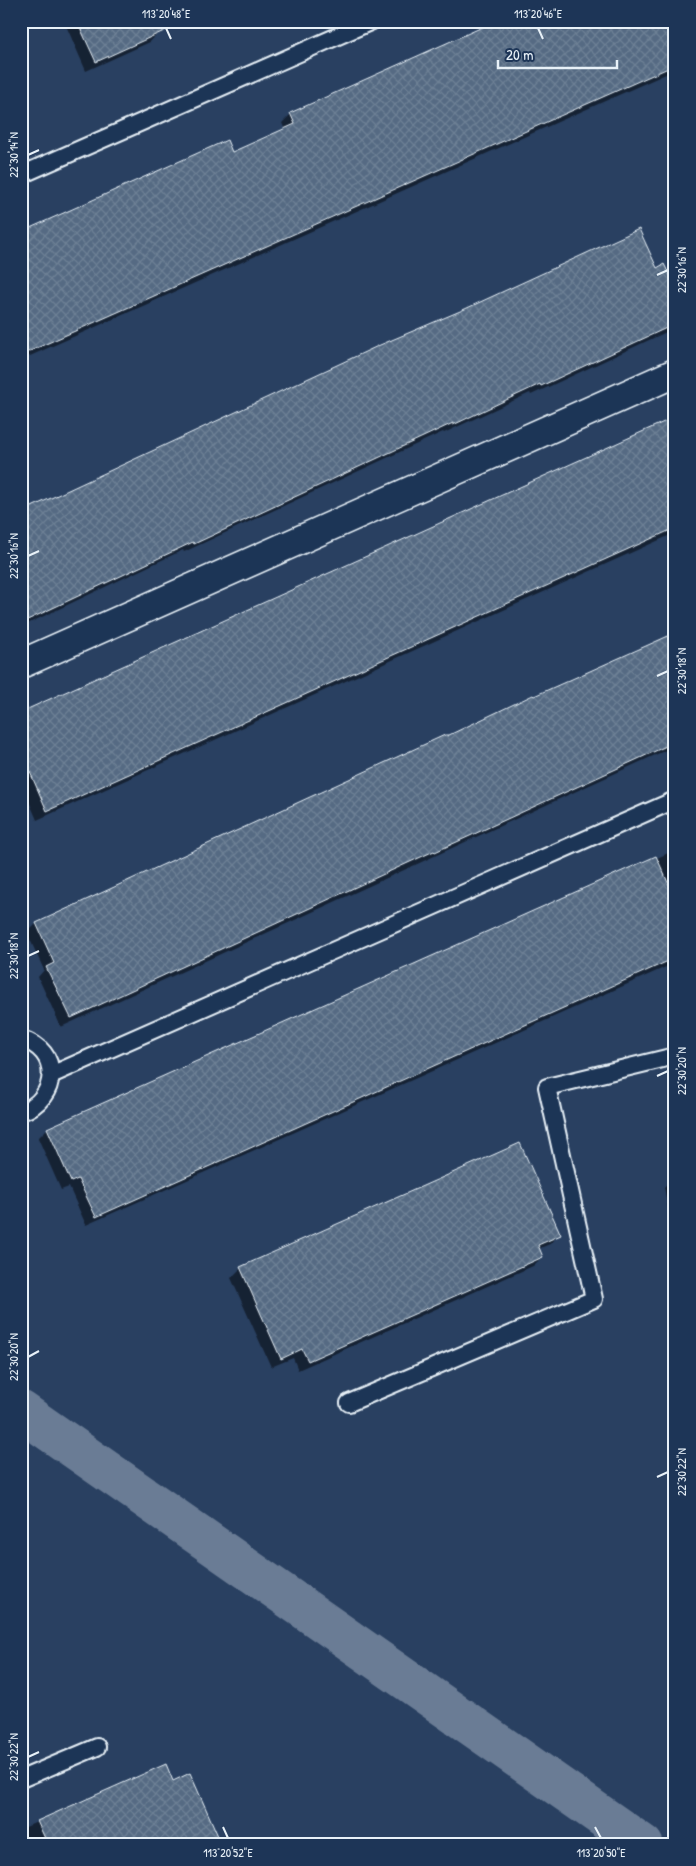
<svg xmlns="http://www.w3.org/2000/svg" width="696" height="1866" viewBox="0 0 696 1866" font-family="'Patrick Hand',sans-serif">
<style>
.shadow{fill:#0007}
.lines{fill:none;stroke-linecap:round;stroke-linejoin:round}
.canal{stroke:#6b7c95;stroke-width:41}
.building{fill:url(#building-cross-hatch);stroke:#e8f1f8}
.lane-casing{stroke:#e8f1f8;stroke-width:20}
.street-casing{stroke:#e8f1f8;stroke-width:31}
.lane{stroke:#1d3557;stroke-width:16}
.street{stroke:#1d3557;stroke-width:28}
.ticks{fill:none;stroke:#e8f1f8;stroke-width:2}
.neatline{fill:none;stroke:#e8f1f8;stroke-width:2}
.ticks-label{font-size:12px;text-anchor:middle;fill:#e8f1f8}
</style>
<defs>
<pattern id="building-cross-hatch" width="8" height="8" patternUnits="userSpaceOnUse" patternTransform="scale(1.25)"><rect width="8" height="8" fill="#556a83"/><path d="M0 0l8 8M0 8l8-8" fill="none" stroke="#6d8095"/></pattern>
</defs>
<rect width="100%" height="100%" fill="#294061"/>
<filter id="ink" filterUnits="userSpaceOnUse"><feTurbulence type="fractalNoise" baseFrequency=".02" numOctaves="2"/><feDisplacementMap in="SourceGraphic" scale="10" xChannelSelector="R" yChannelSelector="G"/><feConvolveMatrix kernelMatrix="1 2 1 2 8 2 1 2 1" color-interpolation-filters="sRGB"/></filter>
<g filter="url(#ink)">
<path class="shadow" d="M 64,21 L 154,21 L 159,32 L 150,42 L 86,71 Z
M 675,35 L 675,70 L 21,360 L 21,233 L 232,154 L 285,130 L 282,123 L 291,114 Z
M 21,76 L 28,90 L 21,97 Z
M 656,270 L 675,289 L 675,328 L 531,395 L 530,393 L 444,433 L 443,432 L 184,552 L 183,550 L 21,627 L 21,512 L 331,371 Z
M 675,419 L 675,533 L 37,820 L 21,783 L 21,713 Z
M 675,634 L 675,746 L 61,1027 L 38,977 L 44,970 L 27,933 L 36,924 L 446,736 L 447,738 Z
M 675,850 L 675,963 L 86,1225 L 69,1187 L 61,1190 L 38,1138 L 47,1129 Z
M 675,1176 L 675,1245 L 664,1187 Z
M 559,1234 L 550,1244 L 538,1249 L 542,1257 L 533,1266 L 298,1370 L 293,1358 L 271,1367 L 231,1278 L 241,1268 Z
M 21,1701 L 27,1714 L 21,1720 Z
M 165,1766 L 172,1782 L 220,1845 L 21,1845 L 21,1829 Z"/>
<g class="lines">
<path class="canal" d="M 21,1411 L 643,1845"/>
</g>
<path class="building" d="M 77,21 L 186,21 L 96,62 Z
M 496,21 L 675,21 L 675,65 L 21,355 L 21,232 L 227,140 L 232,152 L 295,124 L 290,113 Z
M 639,229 L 657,268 L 664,264 L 675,286 L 675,324 L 541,386 L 540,384 L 453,425 L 453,423 L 194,544 L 193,542 L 21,623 L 21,512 L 380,345 L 465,309 Z
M 675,417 L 675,528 L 47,811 L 30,772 L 21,776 L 21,712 Z
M 675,633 L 675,742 L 435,852 L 434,851 L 71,1018 L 46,967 L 54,963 L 36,923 L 447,734 L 447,736 L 533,695 L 534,696 Z
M 656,856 L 675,898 L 675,958 L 96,1217 L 78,1179 L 71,1182 L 47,1128 Z
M 520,1143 L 561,1235 L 538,1245 L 543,1257 L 308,1361 L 302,1349 L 281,1359 L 240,1267 Z
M 166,1764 L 173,1781 L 190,1773 L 222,1845 L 48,1845 L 37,1821 Z"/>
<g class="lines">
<g class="lane-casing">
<path id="lane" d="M 21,175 L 372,21
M 21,1039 C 62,1050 59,1099 21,1112
M 51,1075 L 675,800
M 349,1403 L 594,1299 L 547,1087 L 675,1056
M 21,1779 L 97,1747"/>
</g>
<g class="street-casing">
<path id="street" d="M 21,664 L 675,373"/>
</g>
<use href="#lane" class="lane"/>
<use href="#street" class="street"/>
</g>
</g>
<path class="ticks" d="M 166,28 L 171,39M 538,28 L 543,39M 28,155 L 39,150M 657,275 L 668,270M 28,556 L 39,551M 657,676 L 668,671M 28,956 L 39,951M 657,1076 L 668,1071M 28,1357 L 39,1351M 657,1477 L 668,1472M 28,1757 L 39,1752M 223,1827 L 228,1838M 595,1827 L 601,1838"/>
<rect width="696" height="1866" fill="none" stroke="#1d3557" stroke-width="55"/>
<path d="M498 60v8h119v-8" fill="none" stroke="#e8f1f8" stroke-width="2.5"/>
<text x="506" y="60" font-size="15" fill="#e8f1f8" stroke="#1d3557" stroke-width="4" paint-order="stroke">20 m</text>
<rect x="28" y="28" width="640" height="1810" class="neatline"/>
<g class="ticks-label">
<text x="166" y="18">113°20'48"E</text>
<text x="538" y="18">113°20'46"E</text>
<text transform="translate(14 155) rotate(-90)" y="4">22°30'14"N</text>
<text transform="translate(682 270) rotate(-90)" y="4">22°30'16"N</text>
<text transform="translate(14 556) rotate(-90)" y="4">22°30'16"N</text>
<text transform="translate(682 671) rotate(-90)" y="4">22°30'18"N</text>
<text transform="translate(14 956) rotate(-90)" y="4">22°30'18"N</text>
<text transform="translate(682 1071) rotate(-90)" y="4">22°30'20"N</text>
<text transform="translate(14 1357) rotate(-90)" y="4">22°30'20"N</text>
<text transform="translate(682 1472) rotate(-90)" y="4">22°30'22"N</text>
<text transform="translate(14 1757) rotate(-90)" y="4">22°30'22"N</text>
<text x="228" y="1857">113°20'52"E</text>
<text x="601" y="1857">113°20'50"E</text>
</g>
</svg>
